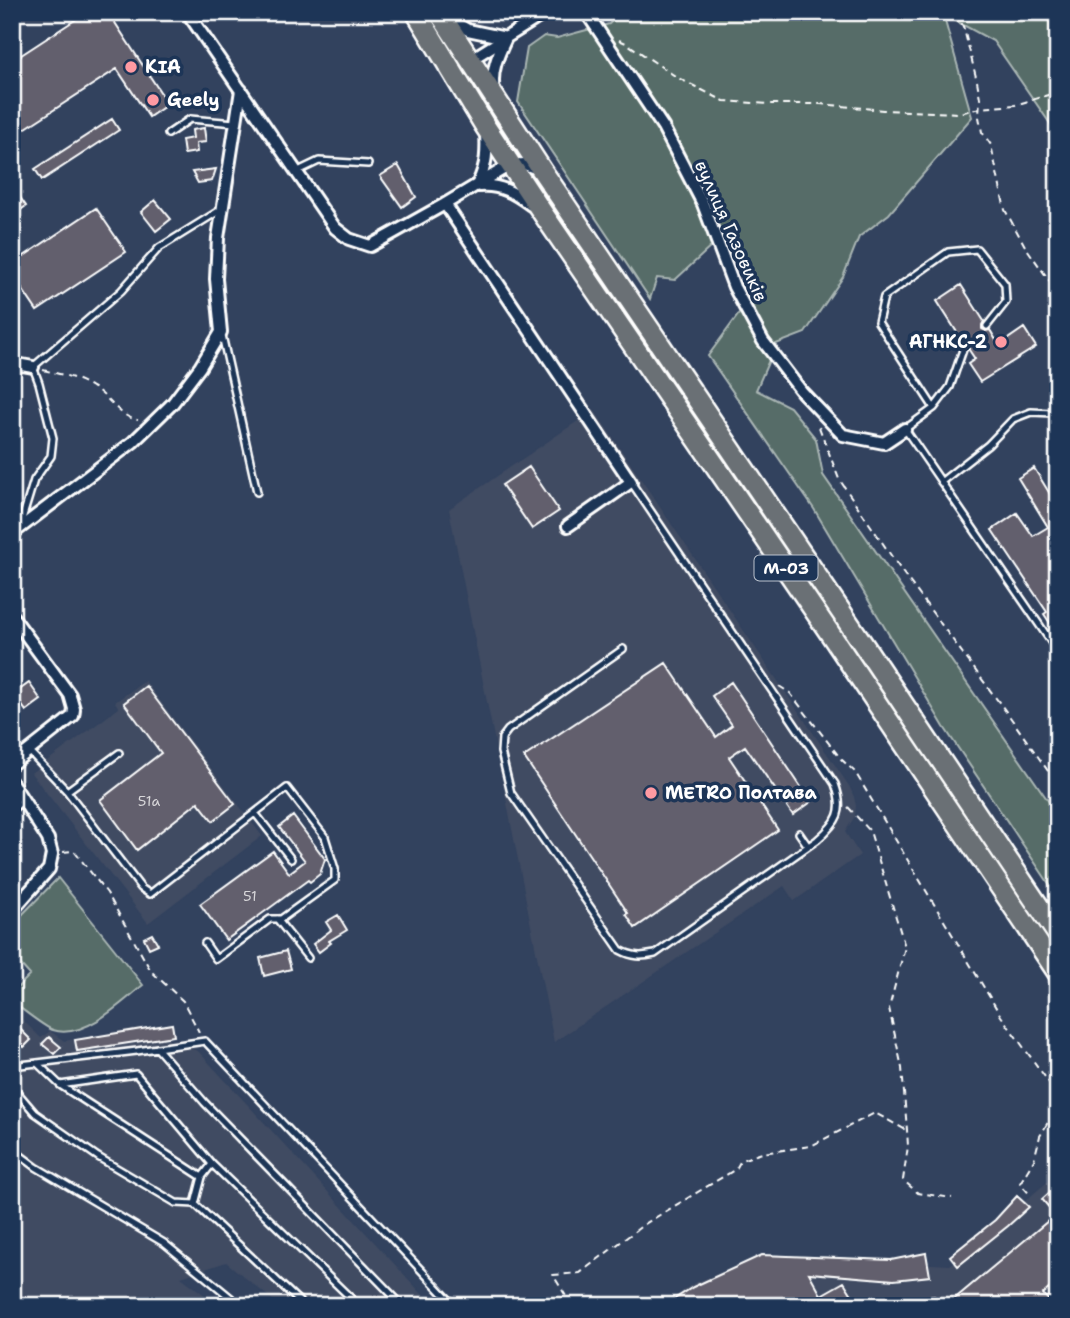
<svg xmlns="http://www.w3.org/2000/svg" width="1070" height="1318" viewBox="0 0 1070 1318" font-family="'Shantell Sans',sans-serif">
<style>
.built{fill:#404b62}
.green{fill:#566c68;stroke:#aab6b4;stroke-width:2}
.building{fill:#625f6d;stroke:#fff;stroke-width:2}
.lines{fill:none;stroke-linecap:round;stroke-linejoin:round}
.service-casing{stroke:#fff;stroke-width:10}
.minor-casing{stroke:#fff;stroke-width:16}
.trunk-casing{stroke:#fff;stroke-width:24}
.path{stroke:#fff;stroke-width:2;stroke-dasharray:7 5;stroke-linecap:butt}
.service{stroke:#1d3557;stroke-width:5}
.minor{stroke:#1d3557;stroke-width:10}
.trunk{stroke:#6a7074;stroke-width:19}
.poi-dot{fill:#ff9aa2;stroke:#1d3557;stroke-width:2.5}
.labels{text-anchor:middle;stroke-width:7;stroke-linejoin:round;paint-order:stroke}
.number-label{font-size:14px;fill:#d8d7da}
.shield{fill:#1d3557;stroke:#bbc2cd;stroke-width:2}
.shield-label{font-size:16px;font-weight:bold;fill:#fff}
.poi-label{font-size:18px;font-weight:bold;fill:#fff;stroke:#1d3557;text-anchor:start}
.street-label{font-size:18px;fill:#fff;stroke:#1d3557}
</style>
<rect width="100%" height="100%" fill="#32425e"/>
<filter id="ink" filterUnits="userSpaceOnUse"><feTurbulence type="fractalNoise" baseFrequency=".0143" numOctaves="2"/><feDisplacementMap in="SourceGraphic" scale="14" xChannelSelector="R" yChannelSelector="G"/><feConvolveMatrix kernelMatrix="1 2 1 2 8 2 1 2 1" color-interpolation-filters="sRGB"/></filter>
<g filter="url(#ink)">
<path class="built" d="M 594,410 L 849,786 L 854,797 L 856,806 L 855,816 L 845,832 L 860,855 L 794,901 L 784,886 L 554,1042 L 449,509 Z
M 145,681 L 262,836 L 148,923 L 31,773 L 119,708 L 115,702 Z
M 12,1010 L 41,1038 L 50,1031 L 64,1041 L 137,1028 L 198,1051 L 433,1306 L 280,1306 L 226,1262 L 181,1277 L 219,1306 L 12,1306 Z
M 1058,1173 L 1058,1296 L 1044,1306 L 662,1306 L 694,1283 L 769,1255 L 950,1265 Z"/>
<path class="green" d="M 621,12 L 1058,12 L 1058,135 L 993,41 L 943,14 L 972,117 L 889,214 L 859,237 L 843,277 L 805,333 L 776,344 L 756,390 L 790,407 L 816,439 L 823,475 L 1058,815 L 1058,897 L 944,727 L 814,509 L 708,356 L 752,296 L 726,233 L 675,280 L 657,278 L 650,299 L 518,102 L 527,48 L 544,36 L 557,38 L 609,24 Z
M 58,878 L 143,985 C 122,1003 83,1040 53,1030 C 45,1028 21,1008 12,1002 L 12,993 L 30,975 L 12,955 L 12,925 Z"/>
<path class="building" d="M 79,12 L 108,12 L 168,104 L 149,117 L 117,69 L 12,137 L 12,61 L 81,16 Z
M 112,119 L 119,130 L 42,180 L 35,169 Z
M 204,128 L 206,142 L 196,143 L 197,152 L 184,154 L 182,140 L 193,138 L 192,130 Z
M 398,165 L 416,197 L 402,207 L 380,176 Z
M 216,169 L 212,181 L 198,183 L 192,172 Z
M 12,186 L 26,206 L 12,216 Z
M 155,200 L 171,219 L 156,231 L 141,212 Z
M 96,208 L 126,252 L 37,311 L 12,274 L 12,264 Z
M 961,285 L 984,321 L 982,325 L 982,329 L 986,331 L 990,330 L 999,345 L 1024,328 L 1036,347 L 980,382 L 968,364 L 975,359 L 969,350 L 969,341 L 966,339 L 962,340 L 937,301 Z
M 529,467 L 559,511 L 532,529 L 502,485 Z
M 1034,468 L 1058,507 L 1058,635 L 1044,614 L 1047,612 L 992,530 L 1017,513 L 1033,536 L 1048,527 L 1018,478 Z
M 666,663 L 716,737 L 732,725 L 712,696 L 731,682 L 811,802 L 793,815 L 745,746 L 729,757 L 778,830 L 635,928 L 626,914 L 628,913 L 524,757 Z
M 29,683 L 41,700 L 26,711 L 14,694 Z
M 146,686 L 235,804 L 213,821 L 198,802 L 137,850 L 100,800 L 161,753 L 124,703 Z
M 293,816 L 325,859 L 320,874 L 310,882 L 308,880 L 226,940 L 200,904 L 273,851 L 289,873 L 305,861 L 279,827 Z
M 338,915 L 347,930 L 329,941 L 331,943 L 319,952 L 313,944 L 331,930 L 326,922 Z
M 152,934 L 158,944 L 149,948 L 144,938 Z
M 286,951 L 291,969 L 264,976 L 260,958 Z
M 12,1021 L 31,1040 L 24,1047 L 12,1035 Z
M 172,1024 L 174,1036 L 77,1051 L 75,1040 Z
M 49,1037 L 61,1047 L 54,1054 L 42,1044 Z
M 1058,1185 L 1058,1281 L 1043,1294 L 1054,1306 L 946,1306 L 1055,1215 L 1042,1199 Z
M 1017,1196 L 1029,1207 L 1008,1226 L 958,1266 L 950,1256 L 995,1220 Z
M 926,1253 L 930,1276 L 894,1280 L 809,1273 L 821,1295 L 844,1282 L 859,1306 L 664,1306 L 693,1287 L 762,1255 L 891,1260 Z
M 934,1296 L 935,1306 L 904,1306 L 903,1300 Z"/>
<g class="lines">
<g class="service-casing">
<path id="service" d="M 168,134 L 190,119 L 235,123
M 296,172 L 319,161 L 368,164
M 222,335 L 257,492
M 965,344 L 950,387 L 934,408 L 905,429 L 1058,652
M 934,408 L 878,322 L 884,297 L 948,252 L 977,249 L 1005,284 L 1006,302 L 987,326
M 941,482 L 988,445 L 1013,419 L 1031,412 L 1053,413 L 1058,415
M 20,526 L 34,480 L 51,456 L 53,438 L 39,383 L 33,367 L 121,291 L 159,248 L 222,209
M 623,649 L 508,730 L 502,738 L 501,752 L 511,793 L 620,950 C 633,957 641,957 655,954 L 817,840 C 838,822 845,811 835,784 L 631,482
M 29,751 L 67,791 L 119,753
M 67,791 L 141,888 L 150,894 L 287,788 L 325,837 L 335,869 L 335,880 L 281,919 L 270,919 L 216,959 L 205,943
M 12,810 L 23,800
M 255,813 L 291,859
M 799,833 L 808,846
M 277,919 L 308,958
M 157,1048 L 205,1103 L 403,1306
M 37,1063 L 60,1085 L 202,1177
M 12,1066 L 137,1051 L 205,1041 L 455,1306
M 60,1085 L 136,1074 L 212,1164 L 359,1306
M 12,1086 L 35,1113 L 98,1157 L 176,1203 L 195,1204
M 12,1149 L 36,1167 L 164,1243 L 241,1306
M 212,1164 L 202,1177 L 195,1204 L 304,1306"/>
</g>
<g class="minor-casing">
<path id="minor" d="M 187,12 L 335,228 L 349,239 L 370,246 L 445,204 L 510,165 L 525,164 L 540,170
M 586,12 L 663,127 L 703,204 L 734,287 L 763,341 L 802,392 L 843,435 L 884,443 L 905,429
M 449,19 L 468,30 L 506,38 C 498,55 490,72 494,91
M 470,60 L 547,12
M 478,183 C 487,165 487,151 486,131
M 479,186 C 500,184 515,193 531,205
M 445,204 L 631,482 L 568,526
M 12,368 L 22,365 L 33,367
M 12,534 L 133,442 L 172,404 L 200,367 L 221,332 L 216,279 L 218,238 L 241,90
M 12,616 L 70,695 L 74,709 L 73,716 L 12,764
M 12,783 L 48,839 L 52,854 L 49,869 L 12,911"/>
</g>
<g class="trunk-casing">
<path id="trunk" d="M 416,12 L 485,126 L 544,215 L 827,629 L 1058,973
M 439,12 L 543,172 L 865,647 L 1058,935"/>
</g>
<path class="path" d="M 957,12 L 964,29 L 977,81 L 980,98 L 979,117 L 982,132 L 991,145 L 1005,210 L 1025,246 L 1058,293
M 619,40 L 626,43 L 678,78 L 724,101 L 769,104 L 821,104 L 883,110 L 960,113 L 980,108 L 1015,105 L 1058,92
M 43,370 C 60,374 78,378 92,387 C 109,396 118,417 138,420
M 819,427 L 839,479 L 903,573 L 1010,717 L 1058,785
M 779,686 L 790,693 L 841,759 L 855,772 L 1001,1016 L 1058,1095 L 1057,1107 L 1040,1136 L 1034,1160 L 1020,1183 L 1031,1196
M 848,807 L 870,831 L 905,947 L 889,1008 L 902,1068 L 907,1130 L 908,1146 L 903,1180 L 918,1193 L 952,1198
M 63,852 L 74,851 L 107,893 L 151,971 L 183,1001 L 199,1032
M 572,1306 L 553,1275 L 580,1273 L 643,1225 L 736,1169 L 741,1160 L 762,1153 L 811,1146 L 875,1113 L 906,1130"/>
<use href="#service" class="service"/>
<use href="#minor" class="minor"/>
<use href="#trunk" class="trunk"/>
</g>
</g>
<g class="poi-dot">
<circle cx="131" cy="67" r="7"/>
<circle cx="153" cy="100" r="7"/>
<circle cx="1001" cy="342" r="7"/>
<circle cx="651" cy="793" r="7"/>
</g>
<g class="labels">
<g class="number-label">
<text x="149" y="806">51а</text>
<text x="250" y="901">51</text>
</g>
<rect class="shield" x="754.5" y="555.5" width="63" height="25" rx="5"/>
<g class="shield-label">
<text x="786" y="574">М-03</text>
</g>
<g class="poi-label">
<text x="145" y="73">KIA</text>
<text x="167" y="106">Geely</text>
<text x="987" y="348" text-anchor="end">АГНКС-2</text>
<text x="665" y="799">METRO Полтава</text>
</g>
<g class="street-label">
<text transform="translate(731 231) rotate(66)" y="6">вулиця Газовиків</text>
</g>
</g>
<rect width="1070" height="1318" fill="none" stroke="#1d3557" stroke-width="42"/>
<rect x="21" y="21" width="1028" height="1276" fill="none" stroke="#fff" stroke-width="2.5" filter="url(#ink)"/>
</svg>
